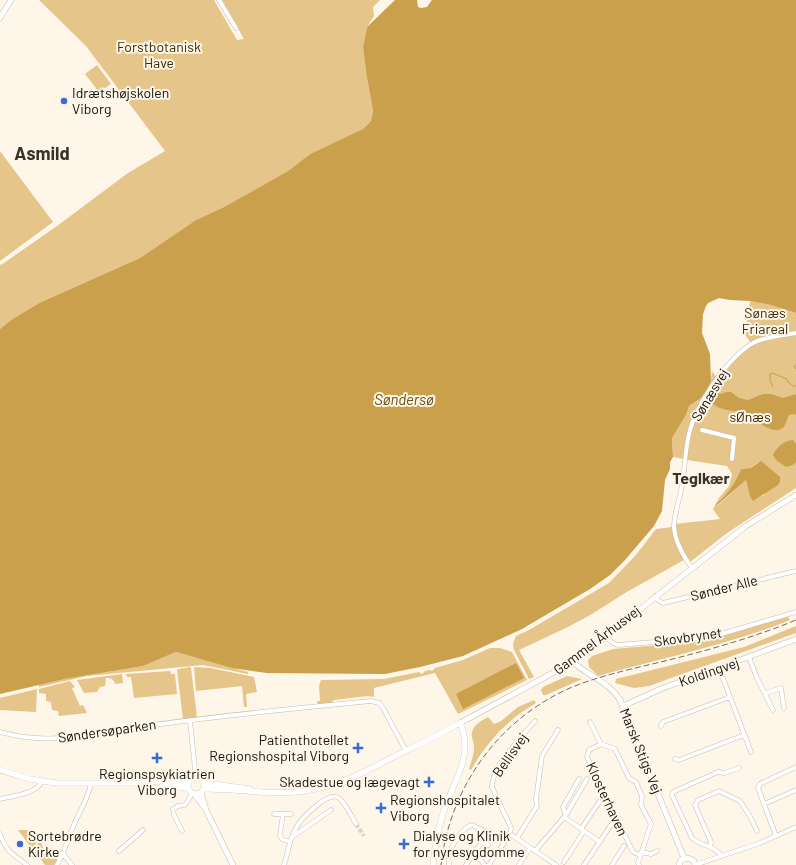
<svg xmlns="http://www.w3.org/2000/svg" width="796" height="865" viewBox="0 0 796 865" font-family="Barlow,sans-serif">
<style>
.green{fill:#e5c58a;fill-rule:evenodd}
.water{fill:#caa04d}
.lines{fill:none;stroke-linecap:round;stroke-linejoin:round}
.stream{stroke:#caa04d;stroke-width:1}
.minor-tunnel{stroke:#dad4c8;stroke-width:4;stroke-dasharray:4 2;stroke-linecap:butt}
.minor-casing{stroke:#c3bcb0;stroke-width:5}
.tertiary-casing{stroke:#c3bcb0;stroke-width:6}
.secondary-casing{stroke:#c3bcb0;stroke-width:6}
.minor{stroke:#fff;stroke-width:4}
.tertiary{stroke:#fff;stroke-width:5}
.secondary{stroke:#fff;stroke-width:5.5}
.rail{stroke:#716d65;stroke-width:1;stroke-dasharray:6 3;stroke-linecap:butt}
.poi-dot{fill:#356ad9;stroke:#fdf6e9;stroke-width:1.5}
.labels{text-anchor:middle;stroke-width:4;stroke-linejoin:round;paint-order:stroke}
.park-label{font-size:14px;fill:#3d2c06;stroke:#fdf6e9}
.poi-label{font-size:14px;fill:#14120d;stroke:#fdf6e9;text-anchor:start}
.street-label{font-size:14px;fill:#14120d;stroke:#fdf6e9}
.water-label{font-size:15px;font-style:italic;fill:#6c500f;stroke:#fdf6e9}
.quarter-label{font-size:16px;font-weight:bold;fill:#383329;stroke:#fdf6e9}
.district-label{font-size:18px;font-weight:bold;fill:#383329;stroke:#fdf6e9}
</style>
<rect width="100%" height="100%" fill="#fdf6e9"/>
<path class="green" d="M 39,0 L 214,0 L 237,40 L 244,39 L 222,0 L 380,0 L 373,7 L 374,16 L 367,27 L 363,47 L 366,72 L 373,111 L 371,121 L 363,129 L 356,133 L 310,154 L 288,171 L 224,207 L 196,220 L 140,258 L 39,303 L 11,320 L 0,329 L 0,264 L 1,265 L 57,226 L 128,173 L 165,151 L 86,46 Z
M 97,65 L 111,84 L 99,92 L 85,74 Z
M 0,151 L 53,222 L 0,261 Z
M 750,301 L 771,305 L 796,313 L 796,331 L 751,343 L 745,335 Z
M 796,334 L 796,488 L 727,533 L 690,562 C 681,553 677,537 675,524 L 720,519 L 713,509 L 719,498 L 729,486 L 732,474 L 727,466 L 687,460 C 687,450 689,439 691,429 C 698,405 732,356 754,344 C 766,337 783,337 796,334 ZM 759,462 L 764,495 L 753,500 L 746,480 L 717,506 L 717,503 L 731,490 L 741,469 L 751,468 Z
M 712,371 L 716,377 L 693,418 L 684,459 L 673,457 L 672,438 L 686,415 L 689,406 L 701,398 L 708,388 L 711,381 Z
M 672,527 L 684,560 L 625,593 L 592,614 L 568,627 L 519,650 L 534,677 L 529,679 L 514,650 L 513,644 L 516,636 L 529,630 L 609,583 L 635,556 L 656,529 Z
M 788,617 L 790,620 C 728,645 662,658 598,676 L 589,667 L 588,660 L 592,656 L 613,649 L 703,641 Z
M 796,626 L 796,633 L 649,686 L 634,688 L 615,683 L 616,679 L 744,647 Z
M 490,648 L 500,648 L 512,652 L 527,680 L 458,714 L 435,673 L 374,688 L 374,697 L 368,696 L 334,700 L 331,703 L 318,705 L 317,701 L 320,701 L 319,686 L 321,680 L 384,679 L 419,672 L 422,674 L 425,671 L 430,670 L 432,671 L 435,668 L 463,660 Z
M 176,652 L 248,672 L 248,674 L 203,665 L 87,676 L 39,687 L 39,685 L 65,679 L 143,666 Z
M 190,667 L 191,668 L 197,718 L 183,719 L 177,670 L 179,669 Z
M 194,667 L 211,668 L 254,677 L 257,692 L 246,694 L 247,707 L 244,707 L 242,686 L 196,691 Z
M 170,671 L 171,674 L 175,674 L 177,694 L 134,698 L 131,677 L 127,677 L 126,674 Z
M 122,674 L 123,683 L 115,684 C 114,679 111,678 106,678 L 105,686 L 100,687 L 97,692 L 84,693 L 77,680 Z
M 567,676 L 582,679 L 546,695 L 543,695 L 541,690 L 543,687 Z
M 70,681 L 75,687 L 72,688 L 80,706 L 83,705 L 87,713 L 59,716 L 58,711 L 52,710 L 51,702 L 46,701 L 46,694 L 39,693 L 39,689 Z
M 37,689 L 36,712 L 0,710 L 0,698 Z
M 534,700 L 536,703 C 509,718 486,743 471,770 L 469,769 C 471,762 474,755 474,748 C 474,744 473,741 472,738 C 470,727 479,722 488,717 L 494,724 L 501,721 L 518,707 Z
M 18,830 L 33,830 L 37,836 L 35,846 L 32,849 Z
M 40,839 L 43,848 L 57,857 L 57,860 L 54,865 L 45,865 C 39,857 36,851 38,841 Z"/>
<path class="water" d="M 395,0 L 417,0 L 418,7 L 421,8 L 427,7 L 432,0 L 796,0 L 796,313 L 771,305 L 750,301 L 730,300 L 719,298 L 708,303 L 706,306 L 703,314 L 702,333 L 710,354 L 711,381 L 708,388 L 701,398 L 689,406 L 686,415 L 672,438 L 673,457 L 670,462 L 670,469 L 665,480 L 662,511 L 654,526 L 625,560 L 610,575 L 590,589 L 522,629 L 463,656 L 420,667 L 385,674 L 267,673 L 232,668 L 176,652 L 143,666 L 65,679 L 0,694 L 0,329 L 11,320 L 39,303 L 140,258 L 196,220 L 224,207 L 288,171 L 310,154 L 363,129 L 371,121 L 373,111 L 366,72 L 363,47 L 367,27 Z
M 713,392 L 720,394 L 727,392 L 731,392 L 739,398 L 748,400 L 763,394 L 771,394 L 783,398 L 796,394 L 796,415 L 794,414 L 789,415 C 786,421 786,428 779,430 C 771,431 764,426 758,422 C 754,420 750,416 745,414 C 733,409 716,412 708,398 Z
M 793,440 L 796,444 L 796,462 L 793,465 L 786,467 L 776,460 L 773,455 C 777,447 783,441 793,440 Z
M 761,461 L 780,477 L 780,482 L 778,485 L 753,501 L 750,496 L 746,480 L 716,506 L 717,503 C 729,493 735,483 741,469 L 751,468 Z
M 516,663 L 524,678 L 463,709 L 456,694 Z"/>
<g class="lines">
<path class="stream" d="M 796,364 L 794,367 L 796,369
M 773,387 L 770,380 L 770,374 L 772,373 L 787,379 L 788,382 L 793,386 L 796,386"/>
<path class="minor-tunnel" d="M 356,824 L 364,836"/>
<g class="minor-casing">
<path id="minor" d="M 219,0 L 236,28
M 702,430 L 734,438 L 732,459
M 692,568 C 684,557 675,541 674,527 C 674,513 680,499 682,485 C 685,468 685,451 689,434 C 696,405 728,356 755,342 C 765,337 784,335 796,333
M 655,596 L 659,601 L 663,603 L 796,571
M 605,637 L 613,643 L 618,645 L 702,638 L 718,635 L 796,612
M 749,657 L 757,678 L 773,710
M 719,668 L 751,752
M 766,693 L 781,688 L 784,708
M 190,721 L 196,778
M 590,722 L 601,744 L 615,749 L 629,778 L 636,782 L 642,796 L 641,805 L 651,824 L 638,863 L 639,865
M 661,726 L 663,722 L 730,697
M 0,732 C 51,747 102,732 153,725 C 225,715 298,708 371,701 L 379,703 L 383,708 L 406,751
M 601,744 L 589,750 L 587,757 L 633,852 L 640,855
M 675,759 L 679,760 L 744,735
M 0,799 C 12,796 37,794 42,781
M 764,804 L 796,790
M 274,814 L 291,814
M 283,814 L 280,835 L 282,839 L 290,842
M 566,815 L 563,807 L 579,779
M 564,817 L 600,842
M 581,829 L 602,798
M 182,831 L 174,815 L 173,809 L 178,806 L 185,805 L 192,794
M 0,834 C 6,852 13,854 27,865
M 510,834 L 511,828 L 492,787 C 492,765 521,738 535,721
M 510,834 L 556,865
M 776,836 L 758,788 L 760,784 L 796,767
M 292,837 L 331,810
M 517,838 L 537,806 L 536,799 L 542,756 L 558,730
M 710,847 L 711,842 L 695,805 L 698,800 L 719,791 L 740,801 L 751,818 L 757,831
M 119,851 L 143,830
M 535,851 L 566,815 L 587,779
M 641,852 L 651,854 L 657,851
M 474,853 L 485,865
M 63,854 L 72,865
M 721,856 C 715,845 700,846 692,838 L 672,795 L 673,792 L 718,772 L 724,773 L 739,768
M 564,862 L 584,831
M 57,865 C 64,853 67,840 73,827 C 79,812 88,800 91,783
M 284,865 C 288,853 289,841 295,830 C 299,820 326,793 337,797 C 344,800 352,817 356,824
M 449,865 C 449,862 448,858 449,855 C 450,847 464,826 472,825 L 505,840
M 466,865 L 478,847 L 483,842 L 488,845
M 489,865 L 510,834
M 519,865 L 530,848
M 584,865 L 613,822
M 612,865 L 624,846
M 695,865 L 760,843 L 796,827"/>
</g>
<g class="tertiary-casing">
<path id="tertiary" d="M 0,18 L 11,0
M 573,662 C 588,676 609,682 620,700 L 684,858
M 623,706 L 663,688 L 719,668 L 796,639
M 460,723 L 573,662 L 746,526 L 796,495
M 201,793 L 206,810 L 233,865
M 195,795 L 204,807
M 679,865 L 681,860 L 688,858 L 694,861 L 695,865"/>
</g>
<g class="secondary-casing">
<path id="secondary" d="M 0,770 L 30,779 L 56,783 L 148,783 L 157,781 L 188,782
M188 786a8 8 0 1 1 16 0a8 8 0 1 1-16 0Z
M 204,783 L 250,789
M 162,785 L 187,788
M 204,789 C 237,788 271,796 304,791 C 342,786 372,768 405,751 C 424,742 442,733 460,723 C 475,756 452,783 443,814 C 437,831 435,847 433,865"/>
</g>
<use href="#minor" class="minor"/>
<use href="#tertiary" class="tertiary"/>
<use href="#secondary" class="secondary"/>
<path class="rail" d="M 441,865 C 450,787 498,720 570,688 C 601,675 636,668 669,660 C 712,649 755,637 796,620"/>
</g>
<g class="poi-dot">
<circle cx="64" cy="101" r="4"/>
<path d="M356 742h4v4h4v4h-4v4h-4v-4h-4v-4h4z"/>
<path d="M155 752h4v4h4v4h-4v4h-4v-4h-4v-4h4z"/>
<path d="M427 776h4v4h4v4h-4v4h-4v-4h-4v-4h4z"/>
<path d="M379 802h4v4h4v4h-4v4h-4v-4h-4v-4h4z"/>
<circle cx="20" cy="844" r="4"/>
<path d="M402 838h4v4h4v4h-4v4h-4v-4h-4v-4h4z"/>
</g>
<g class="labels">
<g class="park-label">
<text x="159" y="52">Forstbotanisk<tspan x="159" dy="16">Have</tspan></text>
<text x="765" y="318">Sønæs<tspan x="765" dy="16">Friareal</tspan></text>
<text x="750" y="422">sØnæs</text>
</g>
<g class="poi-label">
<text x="72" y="98">Idrætshøjskolen<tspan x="72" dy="16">Viborg</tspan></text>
<text x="349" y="745" text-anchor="end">Patienthotellet<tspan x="349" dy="16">Regionshospital Viborg</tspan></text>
<text x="157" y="779" text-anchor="middle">Regionspsykiatrien<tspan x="157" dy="16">Viborg</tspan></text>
<text x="420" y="787" text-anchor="end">Skadestue og lægevagt</text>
<text x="390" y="805">Regionshospitalet<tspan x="390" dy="16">Viborg</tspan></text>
<text x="28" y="841">Sortebrødre<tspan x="28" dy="16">Kirke</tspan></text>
<text x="413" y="841">Dialyse og Klinik<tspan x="413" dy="16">for nyresygdomme</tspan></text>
</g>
<g class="street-label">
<text transform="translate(710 395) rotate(-59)" y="5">Sønæsvej</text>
<text transform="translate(724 588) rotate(-14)" y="5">Sønder Alle</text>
<text transform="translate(688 637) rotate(-8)" y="5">Skovbrynet</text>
<text transform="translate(597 640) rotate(-37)" y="5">Gammel Århusvej</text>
<text transform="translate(709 672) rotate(-19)" y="5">Koldingvej</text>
<text transform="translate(107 731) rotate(-8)" y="5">Søndersøparken</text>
<text transform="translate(641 751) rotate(68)" y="5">Marsk Stigs Vej</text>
<text transform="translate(510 755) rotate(-55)" y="5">Bellisvej</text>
<text transform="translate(607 799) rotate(65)" y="5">Klosterhaven</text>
</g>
<g class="water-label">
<text x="404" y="405">Søndersø</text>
</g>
<g class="quarter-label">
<text x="701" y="484">Teglkær</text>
</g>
<g class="district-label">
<text x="42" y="160">Asmild</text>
</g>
</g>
</svg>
